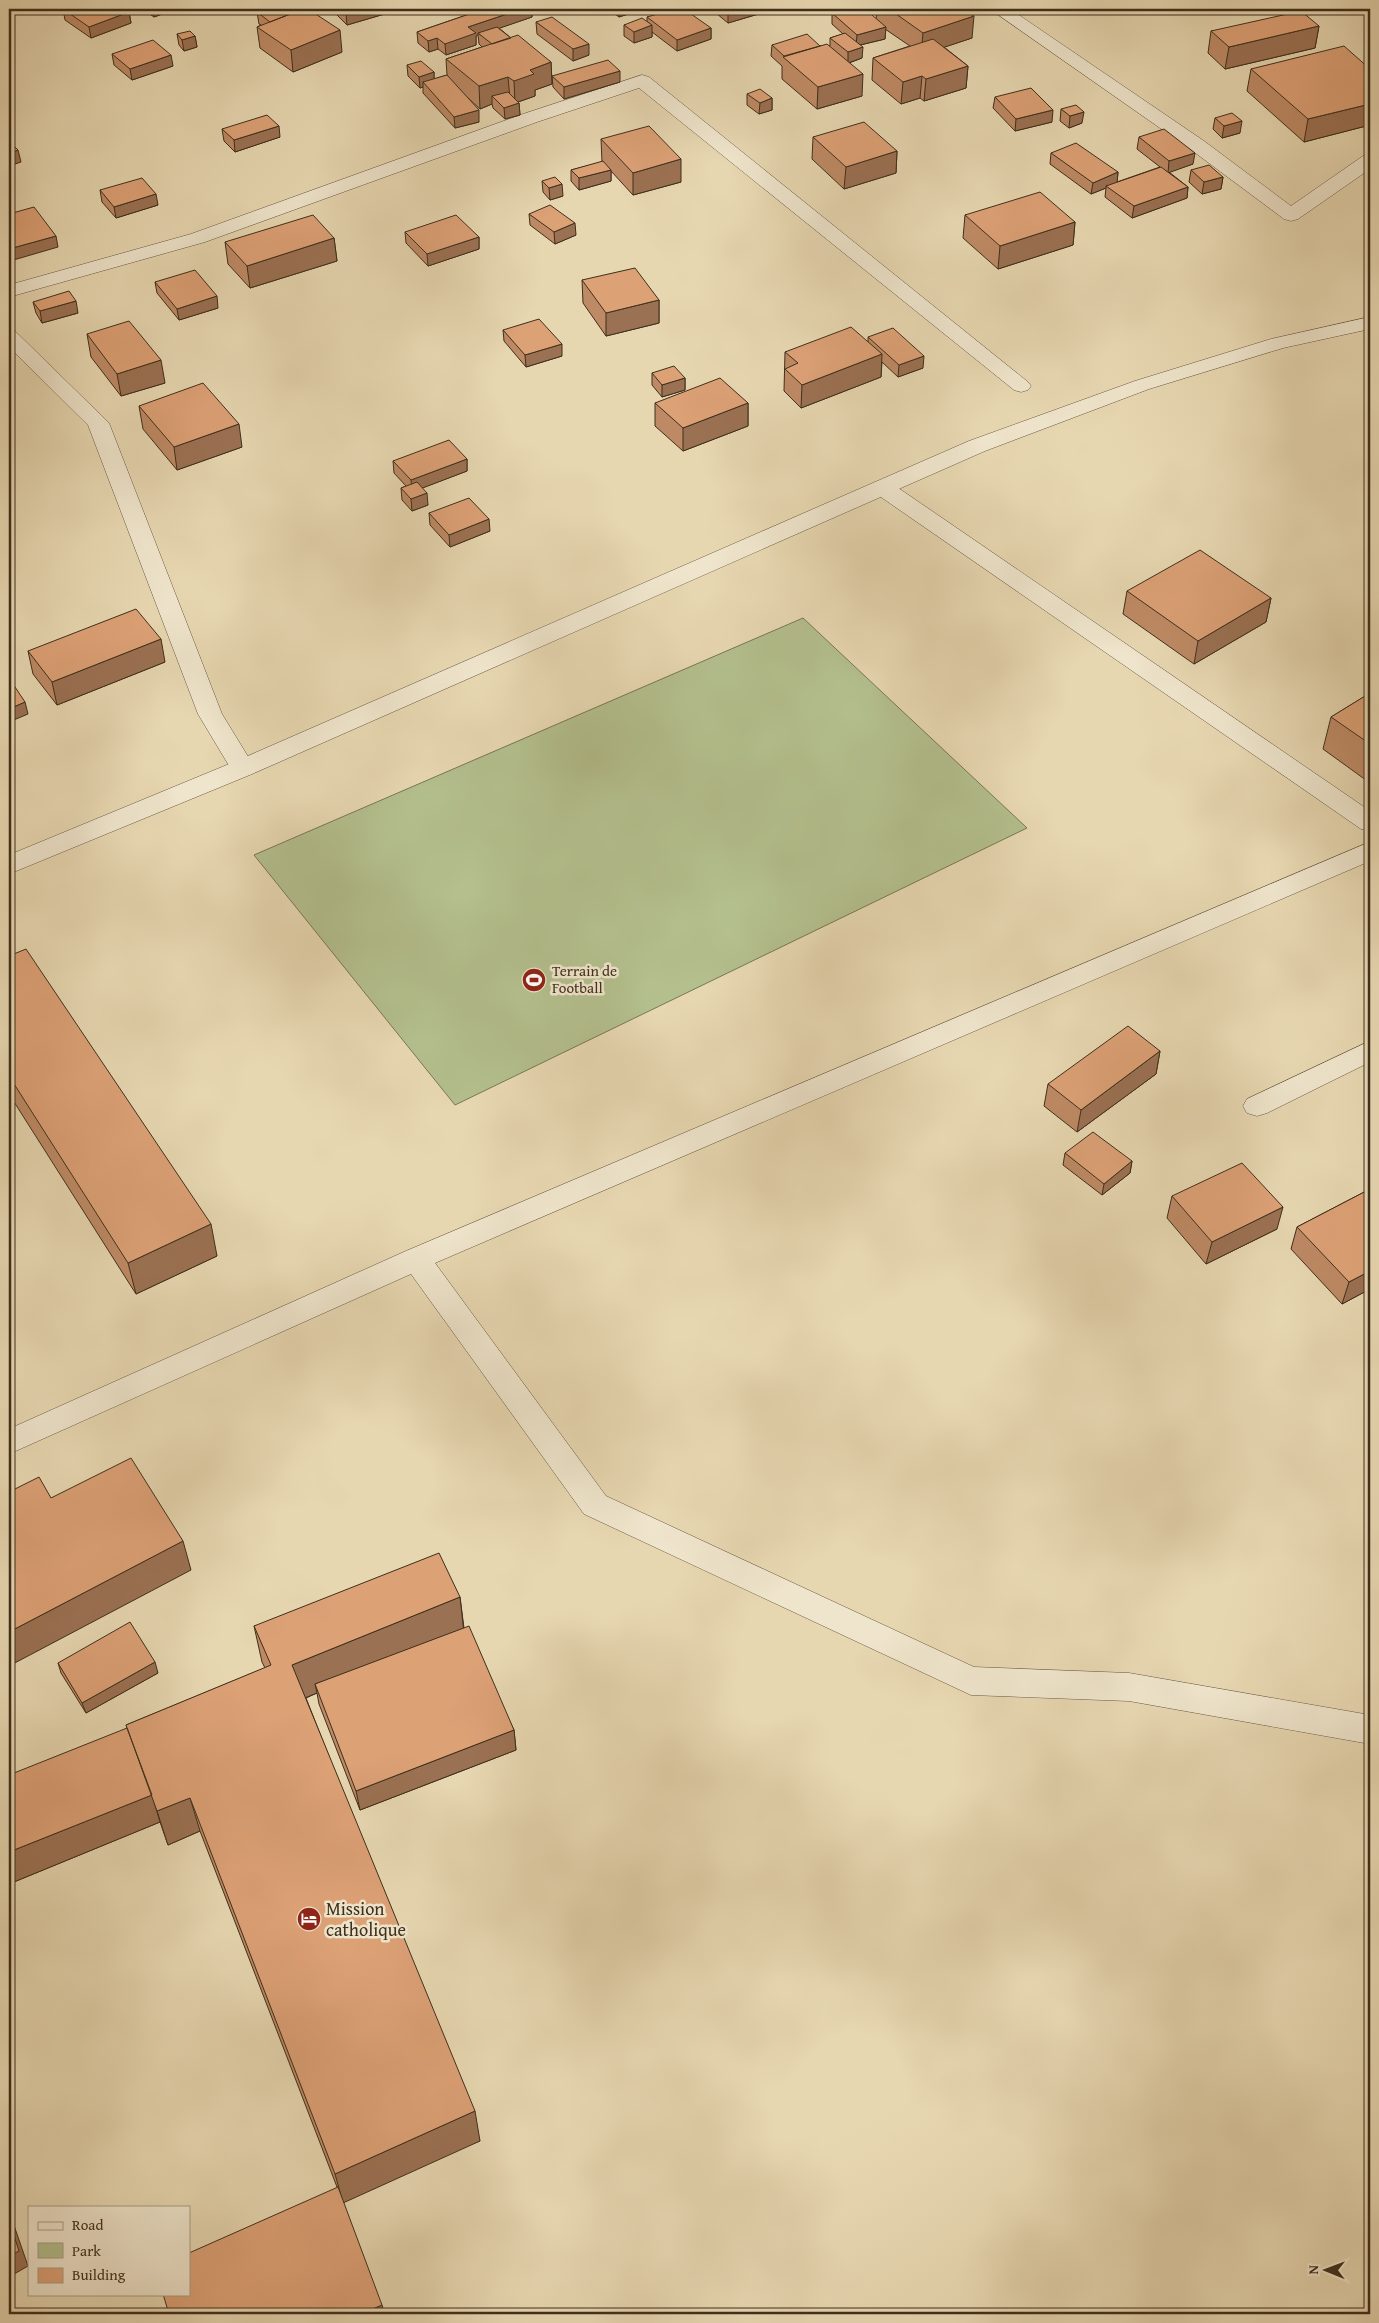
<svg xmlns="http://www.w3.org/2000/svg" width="1379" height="2323" viewBox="0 0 1379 2323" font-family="'Gentium Book Plus',serif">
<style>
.green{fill:#b3bf8d;stroke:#787754}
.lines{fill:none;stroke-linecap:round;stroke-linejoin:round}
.minor-casing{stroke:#685941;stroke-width:1}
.tertiary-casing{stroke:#685941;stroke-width:1}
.minor{fill:#efe5cc;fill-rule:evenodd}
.tertiary{fill:#efe5cc;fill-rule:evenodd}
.wall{fill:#be8a65;stroke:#3e2f1c}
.shaded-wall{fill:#9b7153;stroke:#3e2f1c}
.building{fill:#dda176;stroke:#3e2f1c}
.labels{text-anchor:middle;stroke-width:5;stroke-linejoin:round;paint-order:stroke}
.poi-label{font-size:15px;fill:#3e2f1c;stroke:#efe5cc;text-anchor:start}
.near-poi-label{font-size:18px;fill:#3e2f1c;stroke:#efe5cc;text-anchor:start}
</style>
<rect width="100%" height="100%" fill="#e7d7b1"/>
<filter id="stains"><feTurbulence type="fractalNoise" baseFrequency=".004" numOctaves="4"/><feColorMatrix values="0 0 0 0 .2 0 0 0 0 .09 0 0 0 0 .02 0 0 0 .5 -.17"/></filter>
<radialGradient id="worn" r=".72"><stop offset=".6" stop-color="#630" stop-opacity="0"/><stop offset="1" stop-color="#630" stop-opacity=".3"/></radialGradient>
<path class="green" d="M 803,618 L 1027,828 L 455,1105 L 254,855 Z"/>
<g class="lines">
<g class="minor-casing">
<path id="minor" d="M 990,9 L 1010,9 L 1204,141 L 1291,206 L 1363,156 L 1370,154 L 1370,169 L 1298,219 L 1291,221 L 1284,219 L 1190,149 Z
M 642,75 L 649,77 L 1028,382 L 1031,386 L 1028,390 L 1021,392 L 1014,390 L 639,88 L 537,122 L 205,242 L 9,297 L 9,285 L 191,234 L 523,114 Z
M 9,330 L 16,332 L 109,423 L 222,714 L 255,768 L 252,774 L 243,776 L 234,774 L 198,714 L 88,425 L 9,347 Z
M 883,481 L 891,483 L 1370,811 L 1370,831 L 1361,829 L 875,493 L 872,488 L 875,483 Z
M 1370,842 L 1370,861 L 435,1263 L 606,1496 L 974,1667 L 1129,1673 L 1370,1715 L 1370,1744 L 1129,1701 L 971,1695 L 584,1514 L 411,1274 L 9,1454 L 9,1429 L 406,1251 Z
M 1370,1041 L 1370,1062 L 1267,1113 L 1257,1116 L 1247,1113 L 1243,1106 L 1247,1099 Z"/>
</g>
<g class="tertiary-casing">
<path id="tertiary" d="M 1370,317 L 1370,329 L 1283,348 L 1149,389 L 985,451 L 252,774 L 9,874 L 9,855 L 234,762 L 969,441 L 1135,381 L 1271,339 Z"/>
</g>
<use href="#minor" class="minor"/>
<use href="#tertiary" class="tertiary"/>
</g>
<path class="wall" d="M 63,9 L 129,12 L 131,23 L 91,38 L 65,20 Z
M 142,9 L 176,9 L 154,17 Z
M 331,9 L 387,9 L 388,13 L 347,25 Z
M 484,9 L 532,9 L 532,17 L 499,28 L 511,38 L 551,62 L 552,84 L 535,90 L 535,96 L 518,102 L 519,103 L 520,115 L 505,119 L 493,108 L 492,104 L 480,109 L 467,97 L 479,122 L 455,128 L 423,93 L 423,87 L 420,88 L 408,76 L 407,65 L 434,72 L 434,79 L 447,75 L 446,59 L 482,47 L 479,44 L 478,35 L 476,36 L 476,45 L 446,55 L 438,49 L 429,52 L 418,43 L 417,32 Z
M 608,9 L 644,9 L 619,17 Z
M 711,9 L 772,9 L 772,10 L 728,23 Z
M 877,9 L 964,9 L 972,38 L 944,47 L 968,66 L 966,88 L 924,101 L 920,98 L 901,104 L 872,80 L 873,58 L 910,46 L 885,29 L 885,39 L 860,45 L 862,58 L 849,63 L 862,96 L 817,109 L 782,79 L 782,66 L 771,56 L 772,45 L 830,46 L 830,38 L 843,34 L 832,24 L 832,13 L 876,19 Z
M 257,12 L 342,52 L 293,72 L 260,48 L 257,27 L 261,25 L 259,24 Z
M 647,17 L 711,28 L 711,39 L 677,51 L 652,32 L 652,37 L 634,43 L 624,36 L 624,25 L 647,22 Z
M 536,22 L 589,55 L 573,61 L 537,34 Z
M 1319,26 L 1315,48 L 1225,69 L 1208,53 L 1211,31 Z
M 177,34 L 195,36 L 197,47 L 184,51 L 179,45 Z
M 112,54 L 173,66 L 132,80 L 114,65 Z
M 1251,69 L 1370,69 L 1370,125 L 1304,142 L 1247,91 Z
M 552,76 L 620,82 L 564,99 L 553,87 Z
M 747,94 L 772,98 L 772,110 L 759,114 L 747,105 Z
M 995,97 L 1052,122 L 1015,131 L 993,108 Z
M 1061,109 L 1082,123 L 1069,128 L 1060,121 Z
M 1215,118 L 1240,133 L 1222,138 L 1213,129 Z
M 222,129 L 280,137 L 235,152 L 224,141 Z
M 813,137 L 897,151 L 896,173 L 844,189 L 812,159 Z
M 1139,137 L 1193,164 L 1169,172 L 1188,187 L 1187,198 L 1132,218 L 1105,197 L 1106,188 L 1091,194 L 1050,164 L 1051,153 L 1118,172 L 1117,182 L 1160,167 L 1137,149 Z
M 601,139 L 681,182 L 633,195 L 611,171 L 611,181 L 579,190 L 571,181 L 571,170 L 602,162 Z
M 1191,170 L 1223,177 L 1221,189 L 1202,194 L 1189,182 Z
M 542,181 L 563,196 L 550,200 L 543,192 Z
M 100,190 L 158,205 L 116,218 L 102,202 Z
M 529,214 L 576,235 L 555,244 L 530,225 Z
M 965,215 L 1075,222 L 1073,245 L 998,269 L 963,238 Z
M 405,232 L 479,237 L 479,249 L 428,266 L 406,243 Z
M 334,238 L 337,261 L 250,288 L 228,264 L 225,242 Z
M 582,280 L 659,300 L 659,323 L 606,336 L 583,303 Z
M 155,282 L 218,308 L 179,320 L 157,293 Z
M 33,302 L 78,313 L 42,323 L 36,313 Z
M 503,330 L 562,356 L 526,367 L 504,341 Z
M 87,334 L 165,383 L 121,396 L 91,357 Z
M 868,337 L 923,368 L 898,377 L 882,362 L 881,377 L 801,408 L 784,391 L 785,352 L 868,342 Z
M 652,373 L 685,378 L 685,390 L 662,397 L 652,385 Z
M 655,403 L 748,403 L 748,426 L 683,451 L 655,426 Z
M 139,406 L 242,447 L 177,470 L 143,429 Z
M 467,459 L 467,471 L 422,488 L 428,505 L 412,511 L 402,500 L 401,488 L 406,486 L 394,473 L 393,461 Z
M 429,513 L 490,531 L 450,547 L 430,525 Z
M 1127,591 L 1271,598 L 1266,622 L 1194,664 L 1123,614 Z
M 28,651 L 165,662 L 57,705 L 33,674 Z
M 1370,693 L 1370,783 L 1323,749 L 1331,717 Z
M 9,956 L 217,1256 L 136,1294 L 9,1094 Z
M 1160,1051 L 1156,1074 L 1077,1132 L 1044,1106 L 1048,1084 Z
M 1065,1153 L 1132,1161 L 1130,1173 L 1102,1195 L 1063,1165 Z
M 1370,1189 L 1370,1289 L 1342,1304 L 1291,1249 L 1297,1227 Z
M 1172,1196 L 1277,1229 L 1206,1264 L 1167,1218 Z
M 460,1597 L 464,1628 L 514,1730 L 516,1750 L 360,1810 L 319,1704 L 317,1693 L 306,1698 L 480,2141 L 337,2187 L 200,1831 L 168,1845 L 160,1822 L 9,1884 L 9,1775 L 133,1745 L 126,1725 L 265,1668 L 262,1662 L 254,1626 Z
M 58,1663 L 158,1673 L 86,1713 L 61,1673 Z"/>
<path class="shaded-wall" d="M 152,9 L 176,9 L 154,17 Z
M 363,9 L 387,9 L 388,13 L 347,25 L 346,14 Z
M 522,9 L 532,9 L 532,17 L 480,35 L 478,33 L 478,35 L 476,36 L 476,45 L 446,55 L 445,44 L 468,27 Z
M 619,9 L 644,9 L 619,17 Z
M 738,9 L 772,9 L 772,10 L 728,23 L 728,12 Z
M 129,12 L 131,23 L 91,38 L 89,27 Z
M 974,16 L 972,38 L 921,55 L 923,33 Z
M 652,25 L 652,37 L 634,43 L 634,32 Z
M 1319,26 L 1315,48 L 1225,69 L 1229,47 Z
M 886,27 L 885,39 L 856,46 L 857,35 Z
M 711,28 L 711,39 L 677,51 L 677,40 Z
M 340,30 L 342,52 L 293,72 L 291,50 Z
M 195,36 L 197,47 L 184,51 L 182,40 Z
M 437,38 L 438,49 L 429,52 L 428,41 Z
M 589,44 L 589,55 L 573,61 L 573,49 Z
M 863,47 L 862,58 L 848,63 L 848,52 Z
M 171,55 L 173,66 L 132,80 L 130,69 Z
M 551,62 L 552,84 L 535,90 L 535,96 L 515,103 L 514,81 L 530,70 Z
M 968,66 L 966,88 L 924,101 L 926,79 Z
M 620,71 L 620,82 L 564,99 L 564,87 Z
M 434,72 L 434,84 L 423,82 L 423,87 L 420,88 L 419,77 Z
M 863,74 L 862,96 L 817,109 L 818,87 Z
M 922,76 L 920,98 L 901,104 L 903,82 Z
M 508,77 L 510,99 L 492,96 L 492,104 L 480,109 L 479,86 Z
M 772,98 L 772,110 L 759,114 L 760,103 Z
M 519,103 L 520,115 L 505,119 L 504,108 Z
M 1370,104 L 1370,125 L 1304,142 L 1308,119 Z
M 479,110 L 479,122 L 455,128 L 454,117 Z
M 1053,110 L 1052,122 L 1015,131 L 1016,119 Z
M 1084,112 L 1082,123 L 1069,128 L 1070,116 Z
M 1242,121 L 1240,133 L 1222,138 L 1224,126 Z
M 279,126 L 280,137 L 235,152 L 234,140 Z
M 18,150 L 21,162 L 9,166 L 9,154 Z
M 897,151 L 896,173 L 844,189 L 846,167 Z
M 1195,153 L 1193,164 L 1168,173 L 1169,161 Z
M 681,159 L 681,182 L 633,195 L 633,173 Z
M 611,170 L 611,181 L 579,190 L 579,178 Z
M 1118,172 L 1117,184 L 1106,186 L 1106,188 L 1091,194 L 1093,183 Z
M 1223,177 L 1221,189 L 1202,194 L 1204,182 Z
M 562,184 L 563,196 L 550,200 L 549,188 Z
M 1188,187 L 1187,198 L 1132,218 L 1134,206 Z
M 156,194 L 158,205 L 116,218 L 114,207 Z
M 1075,222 L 1073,245 L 998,269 L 1000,246 Z
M 575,223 L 576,235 L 555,244 L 554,232 Z
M 56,236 L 58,247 L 10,261 L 9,249 Z
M 479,237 L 479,249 L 428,266 L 427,254 Z
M 334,238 L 337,261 L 250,288 L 247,266 Z
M 217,296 L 218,308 L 179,320 L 177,309 Z
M 659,300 L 659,323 L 606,336 L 606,313 Z
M 76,301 L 78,313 L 42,323 L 40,311 Z
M 562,344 L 562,356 L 526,367 L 525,355 Z
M 882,354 L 881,377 L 801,408 L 802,385 Z
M 924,356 L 923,368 L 898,377 L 899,365 Z
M 161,360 L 165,383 L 121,396 L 117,374 Z
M 685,378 L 685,390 L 662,397 L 662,385 Z
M 748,403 L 748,426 L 683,451 L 683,428 Z
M 239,424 L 242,447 L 177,470 L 174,447 Z
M 467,459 L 467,471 L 412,492 L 411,480 Z
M 427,493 L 428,505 L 412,511 L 411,499 Z
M 489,519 L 490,531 L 450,547 L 449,535 Z
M 1271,598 L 1266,622 L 1194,664 L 1198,641 Z
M 161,639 L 165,662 L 57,705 L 52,682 Z
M 25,702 L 28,714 L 9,722 L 9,709 Z
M 1160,1051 L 1156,1074 L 1077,1132 L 1081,1110 Z
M 1132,1161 L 1130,1173 L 1102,1195 L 1104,1184 Z
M 1283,1207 L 1277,1229 L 1206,1264 L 1212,1242 Z
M 211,1224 L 217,1256 L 136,1294 L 128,1263 Z
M 1370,1271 L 1370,1289 L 1342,1304 L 1349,1282 Z
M 183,1541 L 191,1570 L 9,1666 L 9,1632 Z
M 460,1597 L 464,1633 L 315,1684 L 317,1693 L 300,1700 L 292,1665 Z
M 155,1662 L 158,1673 L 86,1713 L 82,1703 Z
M 514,1730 L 516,1750 L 360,1810 L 356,1791 Z
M 152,1795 L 160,1822 L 9,1884 L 9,1852 Z
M 190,1798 L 200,1831 L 168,1845 L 157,1811 Z
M 475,2111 L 480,2141 L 343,2203 L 335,2174 Z
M 9,2211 L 28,2266 L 9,2277 Z
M 382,2305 L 385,2314 L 361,2314 Z"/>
<path class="building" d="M 63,9 L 124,9 L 129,12 L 89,27 Z
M 267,9 L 303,9 L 270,22 L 257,12 Z
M 303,9 L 308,9 L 340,30 L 291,50 L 257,27 Z
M 341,9 L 363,9 L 346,14 Z
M 484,9 L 522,9 L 468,27 L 476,33 L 445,44 L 437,38 L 428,41 L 417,32 Z
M 675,9 L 684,9 L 711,28 L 677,40 L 647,17 Z
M 724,9 L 738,9 L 728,12 Z
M 847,9 L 865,9 L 886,27 L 857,35 L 832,13 Z
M 889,9 L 964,9 L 974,16 L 923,33 Z
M 1301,11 L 1319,26 L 1229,47 L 1211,31 Z
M 552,17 L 589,44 L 573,49 L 536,22 Z
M 642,18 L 652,25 L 634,32 L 624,25 Z
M 497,27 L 511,38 L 492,44 L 478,33 Z
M 190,31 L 195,36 L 182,40 L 177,34 Z
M 845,33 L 863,47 L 848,52 L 830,38 Z
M 807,34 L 820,46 L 784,56 L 772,45 Z
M 518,35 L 551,62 L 530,70 L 534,74 L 514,81 L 508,77 L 479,86 L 446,59 Z
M 933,39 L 968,66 L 926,79 L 922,76 L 903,82 L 873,58 Z
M 153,40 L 171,55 L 130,69 L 112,54 Z
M 827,44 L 863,74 L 818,87 L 783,57 Z
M 1344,46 L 1370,69 L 1370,104 L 1308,119 L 1251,69 Z
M 608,60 L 620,71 L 564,87 L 552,76 Z
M 421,61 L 434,72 L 419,77 L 407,65 Z
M 447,75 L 479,110 L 454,117 L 423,82 Z
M 1031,88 L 1053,110 L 1016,119 L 995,97 Z
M 760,89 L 772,98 L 760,103 L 747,94 Z
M 508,92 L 519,103 L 504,108 L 492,96 Z
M 1076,105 L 1084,112 L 1070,116 L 1061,109 Z
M 1232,113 L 1242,121 L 1224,126 L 1215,118 Z
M 267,115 L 279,126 L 234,140 L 222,129 Z
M 864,122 L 897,151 L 846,167 L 813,137 Z
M 649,126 L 681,159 L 633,173 L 601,139 Z
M 1164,129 L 1195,153 L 1169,161 L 1139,137 Z
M 9,141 L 18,150 L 9,154 Z
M 1076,143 L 1118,172 L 1093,183 L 1051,153 Z
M 603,161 L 611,170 L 579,178 L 571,170 Z
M 1209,165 L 1223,177 L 1204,182 L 1191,170 Z
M 1161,167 L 1188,187 L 1134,206 L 1106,186 Z
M 555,177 L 562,184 L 549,188 L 542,181 Z
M 142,178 L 156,194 L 114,207 L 100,190 Z
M 1040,192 L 1075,222 L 1000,246 L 965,215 Z
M 550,205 L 575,223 L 554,232 L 529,214 Z
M 34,207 L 56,236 L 9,249 L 9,214 Z
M 313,215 L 334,238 L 247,266 L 225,242 Z
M 456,215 L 479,237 L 427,254 L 405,232 Z
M 635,268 L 659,300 L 606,313 L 582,280 Z
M 195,270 L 217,296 L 177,309 L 155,282 Z
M 69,291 L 76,301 L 40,311 L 33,302 Z
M 539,319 L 562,344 L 525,355 L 503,330 Z
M 129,321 L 161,360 L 117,374 L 87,334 Z
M 851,327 L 882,354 L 802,385 L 785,369 L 798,363 L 785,352 Z
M 893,328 L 924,356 L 899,365 L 868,337 Z
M 674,366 L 685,378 L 662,385 L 652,373 Z
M 720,378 L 748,403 L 683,428 L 655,403 Z
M 203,383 L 239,424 L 174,447 L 139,406 Z
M 449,440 L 467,459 L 411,480 L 393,461 Z
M 417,482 L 427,493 L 411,499 L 401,488 Z
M 469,498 L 489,519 L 449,535 L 429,513 Z
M 1200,550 L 1271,598 L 1198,641 L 1127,591 Z
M 136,609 L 161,639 L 52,682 L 28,651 Z
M 9,678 L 25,702 L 9,709 Z
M 1370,693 L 1370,744 L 1331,717 Z
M 26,949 L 211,1224 L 128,1263 L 9,1076 L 9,956 Z
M 1128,1026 L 1160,1051 L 1081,1110 L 1048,1084 Z
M 1093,1132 L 1132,1161 L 1104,1184 L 1065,1153 Z
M 1242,1163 L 1283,1207 L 1212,1242 L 1172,1196 Z
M 1370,1189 L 1370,1271 L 1349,1282 L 1297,1227 Z
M 131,1458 L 183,1541 L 9,1632 L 9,1492 L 39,1477 L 51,1498 Z
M 439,1553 L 460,1597 L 292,1665 L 475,2111 L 335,2174 L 190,1798 L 157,1811 L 126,1725 L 271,1665 L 254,1626 Z
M 130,1622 L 155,1662 L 82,1703 L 58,1663 Z
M 469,1626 L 514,1730 L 356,1791 L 315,1684 Z
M 127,1728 L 152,1795 L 9,1852 L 9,1775 Z
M 338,2187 L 382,2305 L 361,2314 L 169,2314 L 163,2294 L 189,2294 L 189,2253 Z
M 9,2220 L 19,2251 L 9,2256 Z"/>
<defs>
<g id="stadium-disc" transform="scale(1.25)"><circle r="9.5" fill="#8f2418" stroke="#efe5cc"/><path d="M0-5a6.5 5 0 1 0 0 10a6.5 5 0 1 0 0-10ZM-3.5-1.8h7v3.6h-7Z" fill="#fff"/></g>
<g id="hotel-disc" transform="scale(1.25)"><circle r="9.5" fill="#8f2418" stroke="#efe5cc"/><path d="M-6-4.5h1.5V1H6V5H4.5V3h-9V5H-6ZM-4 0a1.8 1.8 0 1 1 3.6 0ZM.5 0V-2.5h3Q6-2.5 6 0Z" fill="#fff"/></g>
</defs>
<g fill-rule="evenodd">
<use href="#stadium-disc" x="534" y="980"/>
<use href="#hotel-disc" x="309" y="1919"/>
</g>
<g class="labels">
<g class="poi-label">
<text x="552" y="976">Terrain de<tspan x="552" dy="17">Football</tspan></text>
</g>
<g class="near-poi-label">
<text x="326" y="1915">Mission<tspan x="326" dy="21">catholique</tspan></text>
</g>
</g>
<rect width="1379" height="2323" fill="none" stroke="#e7d7b1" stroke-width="30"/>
<rect x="10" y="10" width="1359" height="2303" fill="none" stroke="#3e2f1c" stroke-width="2.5"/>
<rect x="15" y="15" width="1349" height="2293" fill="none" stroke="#3e2f1c"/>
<rect x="28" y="2206" width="162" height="90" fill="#efe5cc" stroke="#a89c86"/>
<rect x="38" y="2222" width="25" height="8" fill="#efe5cc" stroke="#a89c86"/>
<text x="72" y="2230" font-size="15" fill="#3e2f1c">Road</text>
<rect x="38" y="2243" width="25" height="15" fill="#b3bf8d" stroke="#a89c86"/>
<text x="72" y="2256" font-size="15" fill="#3e2f1c">Park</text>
<rect x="38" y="2268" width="25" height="15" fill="#dda176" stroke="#a89c86"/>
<text x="72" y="2280" font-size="15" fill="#3e2f1c">Building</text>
<g transform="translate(1326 2270) rotate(271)" stroke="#efe5cc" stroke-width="4" paint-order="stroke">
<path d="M0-4L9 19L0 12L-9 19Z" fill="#3e2f1c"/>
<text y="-8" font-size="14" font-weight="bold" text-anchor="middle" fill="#3e2f1c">N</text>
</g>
<rect width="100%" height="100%" filter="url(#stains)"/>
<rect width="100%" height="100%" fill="url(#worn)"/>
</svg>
